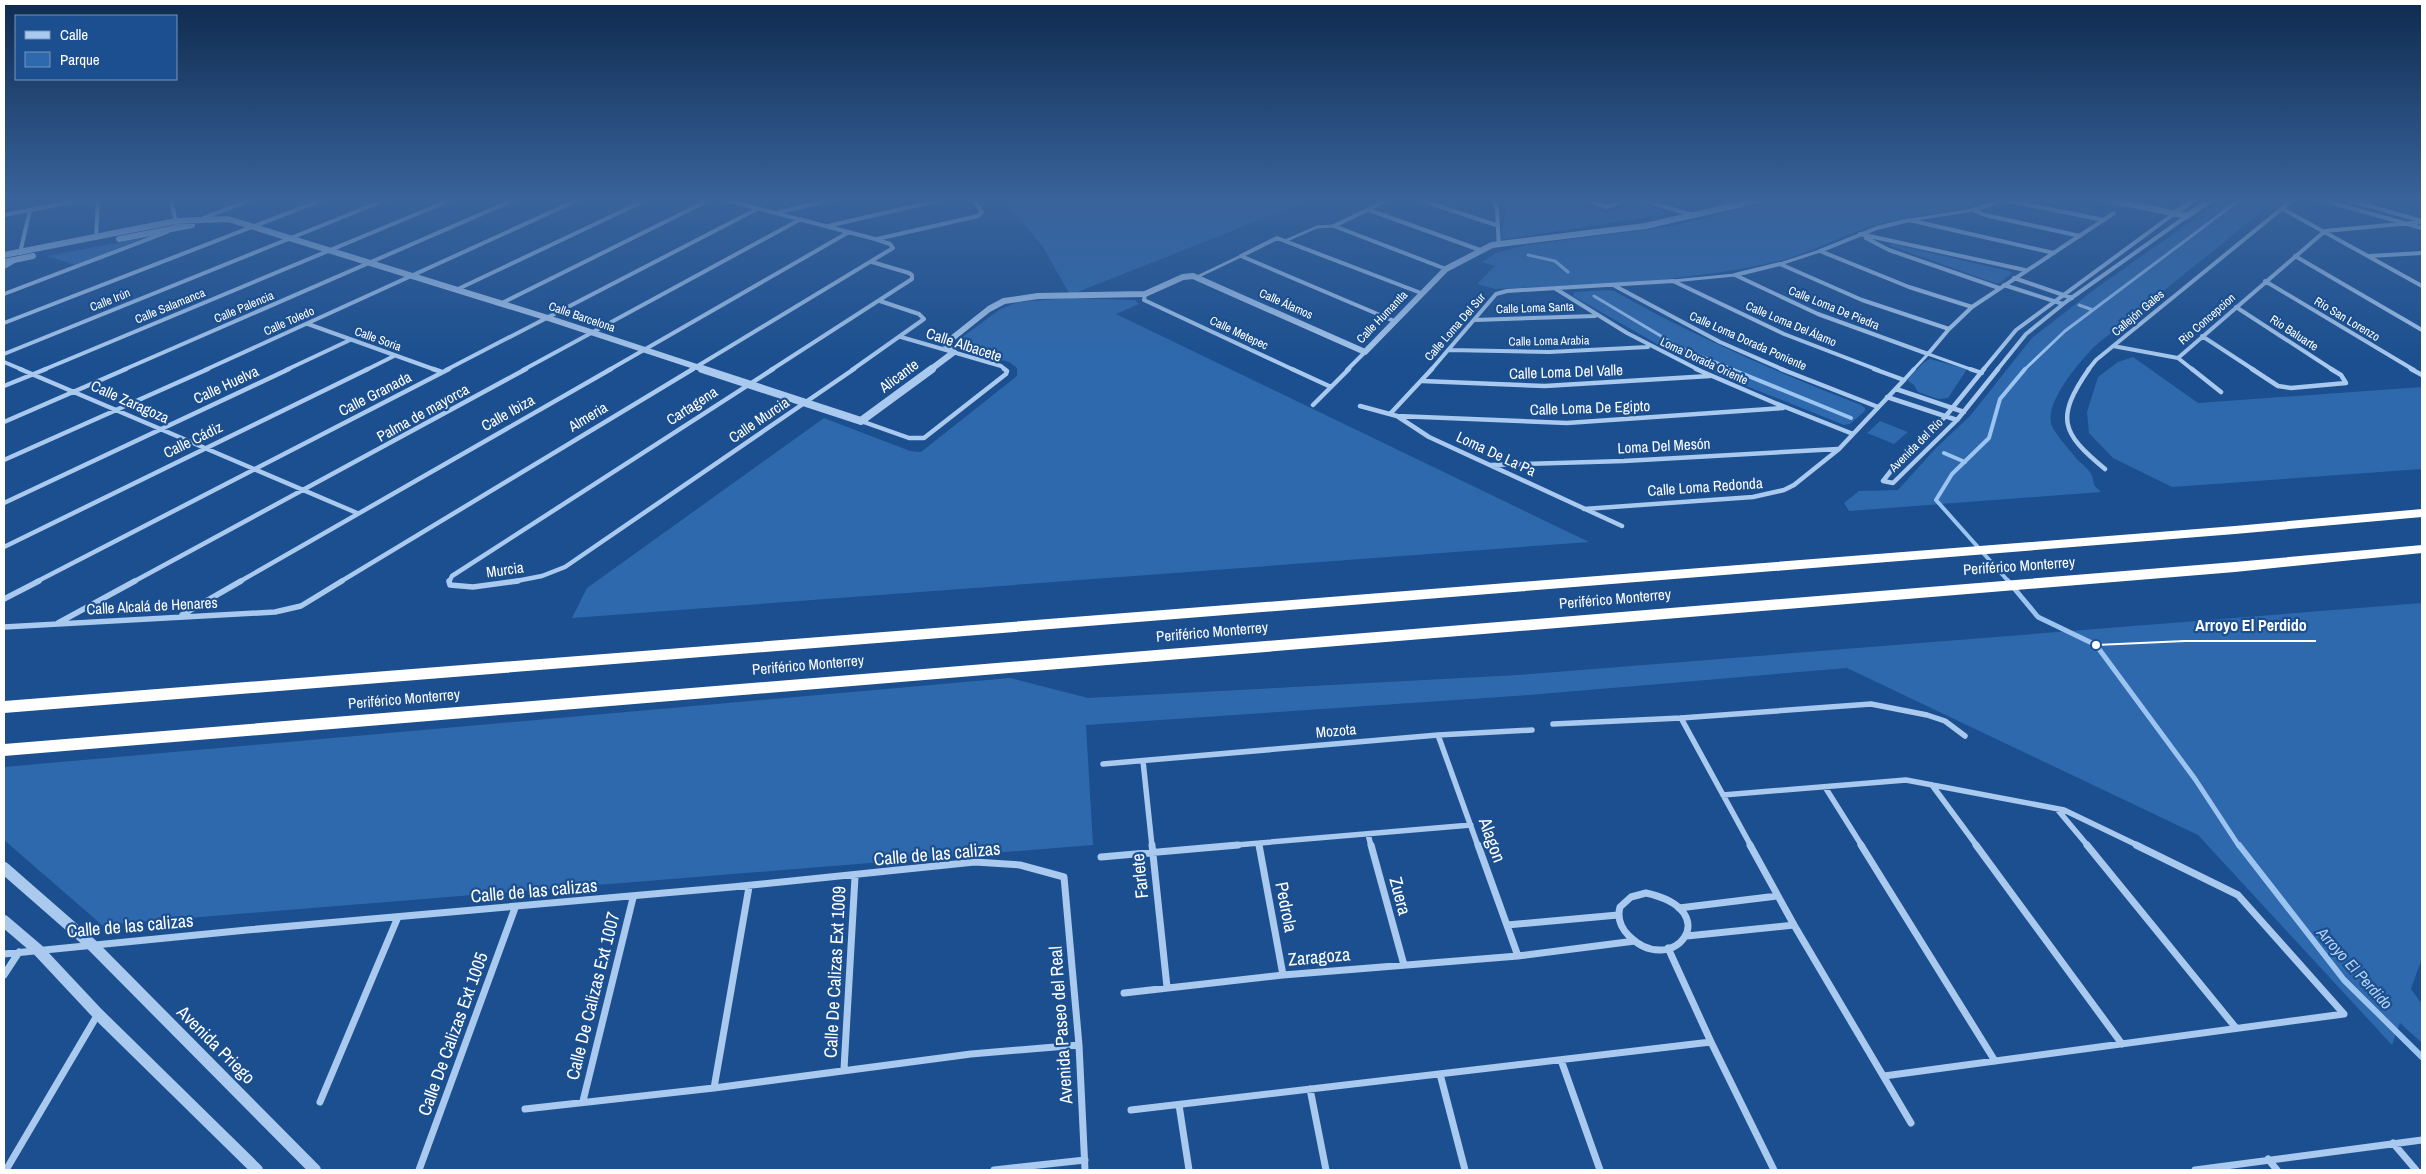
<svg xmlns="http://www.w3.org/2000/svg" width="2426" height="1174" viewBox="0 0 2426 1174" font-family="'Archivo Narrow',sans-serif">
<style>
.green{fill:#2e69ad}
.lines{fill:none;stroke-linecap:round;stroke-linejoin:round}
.stream-far3{stroke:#9cc4f0;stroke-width:3}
.stream-far2{stroke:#9cc4f0;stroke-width:4}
.stream-far1{stroke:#9cc4f0;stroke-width:5}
.stream{stroke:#9cc4f0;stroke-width:6}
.pedestrian-far1{stroke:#a9c9ee;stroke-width:3}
.pedestrian{stroke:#a9c9ee;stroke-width:4}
.minor-far3{stroke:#a9c9ee;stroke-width:4}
.minor-far2{stroke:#a9c9ee;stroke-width:4.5}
.minor-far1{stroke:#a9c9ee;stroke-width:5.5}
.minor{stroke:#a9c9ee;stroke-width:7}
.tertiary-far2{stroke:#a9c9ee;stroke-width:6}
.tertiary-far1{stroke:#a9c9ee;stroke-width:8}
.tertiary{stroke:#a9c9ee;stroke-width:12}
.motorway{fill:#fff;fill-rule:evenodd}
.labels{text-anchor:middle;stroke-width:4.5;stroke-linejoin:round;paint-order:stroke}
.far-street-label{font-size:12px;fill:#fff;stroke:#1b4f8f}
.street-label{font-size:15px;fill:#fff;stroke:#1b4f8f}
.water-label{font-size:16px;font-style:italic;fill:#b5d3f5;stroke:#1b4f8f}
.near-street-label{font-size:18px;fill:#fff;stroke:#1b4f8f}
.leader{fill:none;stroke:#fff;stroke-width:2}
.callout-dot{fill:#fff;stroke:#1b4f8f;stroke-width:2}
.callout-label{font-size:16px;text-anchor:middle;font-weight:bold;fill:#fff;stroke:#1b4f8f;stroke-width:4.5;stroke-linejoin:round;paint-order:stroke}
</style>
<rect width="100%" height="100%" fill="#1b4f8f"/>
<path class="green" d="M 1003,198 L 1315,198 L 1070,295 L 1043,247 Z
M 1497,198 L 1559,198 L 1607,213 L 1638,201 L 1669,214 L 1500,240 L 1507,203 Z
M 1789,198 L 1993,198 C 1958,212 1921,214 1886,222 C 1848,231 1816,252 1778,261 C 1686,283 1589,284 1495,289 L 1477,284 L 1495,266 L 1482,262 L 1496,253 L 1527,245 L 1672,226 Z
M 2224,198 L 2279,198 L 2096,345 C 2081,360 2046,400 2051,423 C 2053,432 2070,450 2076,458 C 2086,469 2093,470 2094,485 L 2101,492 L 1849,511 L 1844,503 L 1859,491 L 1898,490 L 1935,449 L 1970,416 L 2032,338 L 2095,289 Z
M 143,238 L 75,265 L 47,256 Z
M 1892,244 L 2009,271 L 2012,273 L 2000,283 L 1995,283 L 1888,245 Z
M 1607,290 L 1614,291 C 1694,336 1776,372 1861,405 L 1865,408 L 1865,411 L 1850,424 L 1844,425 L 1719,375 L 1659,345 L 1573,296 L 1575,292 Z
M 1070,298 L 1135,300 L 1139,304 L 1116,314 L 1589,542 L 572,618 L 587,588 L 824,418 L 910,451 L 921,452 L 1017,376 L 1017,368 L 1009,362 L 956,348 L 957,341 L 999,310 L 1018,302 Z
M 2133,357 L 2198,403 L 2422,387 L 2422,469 L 2172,487 L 2113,458 L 2089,433 L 2087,412 L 2098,377 L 2118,362 Z
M 1930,359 L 1967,369 L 1948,398 L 1938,399 L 1918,392 L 1914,385 L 1907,380 L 1924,362 Z
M 1880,421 L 1908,432 L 1894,444 L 1867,433 Z
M 2422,603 L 2422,958 L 2411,989 L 2422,1004 L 2422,1043 L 2400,1023 L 2392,1045 L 2198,835 L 1847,668 L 1529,695 L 1086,725 L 1093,845 L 102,925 L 4,840 L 4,767 L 1010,678 L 1088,698 L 1518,675 Z"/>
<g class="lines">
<path class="stream-far3" d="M 1528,255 L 1555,261 L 1568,272
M 1594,296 L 1681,348 L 1734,370
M 2079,305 L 2093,310
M 2024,370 L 2065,331 L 2242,198"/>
<path class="stream-far2" d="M 1731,369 L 1851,418
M 1944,453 L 1965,462
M 2009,582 L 1936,500 L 1952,474 L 1989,438 L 2000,399 L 2025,369"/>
<path class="stream-far1" d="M 2008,581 L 2038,617 L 2096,645 L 2195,779 L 2239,846"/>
<path class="stream" d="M 2239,845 L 2344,980 L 2422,1057"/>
<path class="pedestrian-far1" d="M 1910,220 L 1973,210
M 1285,241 L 1317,227 L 1334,226
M 1780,264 L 1820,251
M 1197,277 L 1241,256
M 1673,281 L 1735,275
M 1913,370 L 1928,354 L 1973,370"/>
<path class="pedestrian" d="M 1970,369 L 1982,373
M 1904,380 L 1914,369"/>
<path class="minor-far3" d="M 170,198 L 177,225
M 1392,198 L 1334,226 L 1446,269
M 1414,198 L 1496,225
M 1494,198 C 1499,206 1497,231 1499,243
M 1580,198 L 1607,207 L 1631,198
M 1634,198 L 1693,215
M 1719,198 L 1739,205
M 2315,198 L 2422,228
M 2341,198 L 2422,221
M 2281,208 L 2422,286
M 1369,210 L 1480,250
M 1973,210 L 2004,200 L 2104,220
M 1973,210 L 1985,215 L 2080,236
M 779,212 L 839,198
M 4,215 L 92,198
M 203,218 L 256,198
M 828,226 L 949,198
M 1860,234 L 2025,270
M 96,238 L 98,198
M 1866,238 L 1889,250 L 1999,288
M 877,239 L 978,216 L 982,212 L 972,198
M 1820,251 L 1877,228 L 1909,220 L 2054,253
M 1820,251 L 1909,287 L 1972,307
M 20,253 L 30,210
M 1241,256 L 1277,238 L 1421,293
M 1241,256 L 1394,321
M 2295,256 L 2422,330
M 2369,256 L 2422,253
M 4,267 L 16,260
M 1735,275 L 1818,314 L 1928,354 L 1949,329 L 1972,307 L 2114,213
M 1735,275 L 1780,264 L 1862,300 L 1949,329
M 2014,278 L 2072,298
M 2265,281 L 2414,370
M 2004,285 L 2063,304
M 1615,286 L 1720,342 L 1784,370
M 458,289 L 650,198
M 1556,289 L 1627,333 L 1699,370
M 4,294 L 167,232
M 1145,294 L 1144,300 L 1294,370
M 502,303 L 713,198
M 2236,307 L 2333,370
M 1475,320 L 1595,316
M 4,323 L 327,198
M 308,324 L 436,370
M 2202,336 L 2254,370
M 901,337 L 1001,366 L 1006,370
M 2113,346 L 2178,358 L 2193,370
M 1449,350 L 1549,352 L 1648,347
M 4,354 L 390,198
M 2178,358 L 2325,231 L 2422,222
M 4,362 L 23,370
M 43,370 L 455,198
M 123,370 L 518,198
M 205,370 L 582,198
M 286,370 L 350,340
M 366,370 L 394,356
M 446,370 L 757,209
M 523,370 L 801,219
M 609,370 L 849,232
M 691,370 L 893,248 L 890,244 L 875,239 L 718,198
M 771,370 L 912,279 L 912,275 L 909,273 L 872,262
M 852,370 L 924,319 L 919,314 L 880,301
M 1347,370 L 1365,352
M 1431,370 L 1496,294 L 1507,291 L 1673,281 L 1784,334 L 1878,370
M 1983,370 L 2016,330 L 2175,213
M 1997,370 L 2026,334 L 2067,301 L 2187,216
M 2088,370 L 2096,360 L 2295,198"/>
<path class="minor-far2" d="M 20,369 L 357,513
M 433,369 L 442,372
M 1292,369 L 1331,387
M 1696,369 L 1775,403 L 1853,434
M 1781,369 L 1878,407
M 1984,369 L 1945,417 L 1894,467 L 1883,481 L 1893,483 L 1957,420 L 1998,369
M 2089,369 C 2055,418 2061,433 2105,469
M 2192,369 L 2221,392
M 2252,369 L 2278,386 L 2291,388 L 2346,383 L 2341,375 L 2331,369
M 2411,369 L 2422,375
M 1422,381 L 1545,386 L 1710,376
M 4,386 L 46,369
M 1896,389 L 1964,412
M 1887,397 L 1957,420
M 1313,405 L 1349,369
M 1360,406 L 1397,416 L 1429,437 L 1622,526
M 1390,414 L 1432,369
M 1397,416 L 1567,423 L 1783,408
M 861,421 L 909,438 L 924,438 L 1006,374 L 1007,371 L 1004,369
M 4,422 L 126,369
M 4,460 L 208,369
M 1491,465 L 1624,461 L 1838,449
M 4,503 L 289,369
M 1584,509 L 1753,497 L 1784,490 L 1794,485 L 1839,449 L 1904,380 L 1874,369
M 4,547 L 368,369
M 36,582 L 449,369
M 133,582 L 526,369
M 239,582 L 611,369
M 340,582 L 693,369
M 449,582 L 452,576 L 773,369
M 511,582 L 542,576 L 565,567 L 854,369"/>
<path class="minor-far1" d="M 449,581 L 450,585 L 473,587 L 518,581
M 4,599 L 39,581
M 182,615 L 241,581
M 58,623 L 135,581
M 4,627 L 275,612 L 301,606 L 342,581
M 1681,718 L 1751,846
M 1553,724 L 1681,718 L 1871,704 L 1927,715 L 1945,721 L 1965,736
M 1438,735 L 1478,846
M 1143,761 L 1152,846
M 1103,764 L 1438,735 L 1532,730
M 1932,785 L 1977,846
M 1825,787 L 1862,846
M 1723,795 L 1906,780 L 2064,810 L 2139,846
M 2057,809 L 2088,846
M 1368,834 L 1371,846
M 1224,846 L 1471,825"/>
<path class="minor" d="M 1152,845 L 1167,987
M 1259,845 L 1283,975
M 1371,845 L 1404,965
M 1478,845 L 1518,956
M 1750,845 L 1794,925 L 1911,1123
M 1861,845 L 1995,1061
M 1976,845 L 2122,1044
M 2087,845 L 2236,1028
M 1101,857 L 1238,845
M 1646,893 C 1728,911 1672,979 1629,936 C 1621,928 1617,918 1620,907 L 1631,897 Z
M 1679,908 L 1777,896
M 1507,925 L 1618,915
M 1687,936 L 1794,925
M 1668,948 L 1711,1042 L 1774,1170
M 4,954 L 247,930 L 732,887 L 975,862 L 1020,865 L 1064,877 L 1079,1045 L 1085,1170
M 4,975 L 19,952
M 1124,993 L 1283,975 L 1518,956 L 1635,941
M 1561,1060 L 1600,1170
M 844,1069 L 855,877
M 1440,1074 L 1465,1170
M 1884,1076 L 2344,1014 L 2238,895 L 2136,845
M 714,1088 L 749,887
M 1310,1089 L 1326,1170
M 583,1101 L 633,898
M 320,1102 L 398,917
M 1179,1105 L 1189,1170
M 525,1109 L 714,1088 L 971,1054 L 1079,1045
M 1131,1110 L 1711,1042
M 2393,1143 L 2416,1170
M 2268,1159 L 2277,1170
M 6,1170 L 98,1014
M 419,1170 L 515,908
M 994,1170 L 1085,1160
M 2195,1170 L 2422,1140"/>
<path class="tertiary-far2" d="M 2100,198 L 2187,216 L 2213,198
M 2175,213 L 2195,198
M 119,239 L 192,225
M 4,255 L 176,221 L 228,219 L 548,318 L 706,370
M 4,262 L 33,256
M 930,370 L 954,352 L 945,344 L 989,309 L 1004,301 L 1038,296 L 1145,294 L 1183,277 L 1193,276 L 1365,352 L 1446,269 L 1492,245 L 1645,226 L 1768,198"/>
<path class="tertiary-far1" d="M 702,369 L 861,421 L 932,369"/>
<path class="tertiary" d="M 4,868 L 92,945 L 315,1170
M 4,921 L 38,950 L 98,1014 L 257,1170"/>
<path class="motorway" d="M 2422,509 L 2422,517 L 2235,534 L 4,713 L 4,701 L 2235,526 Z
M 2422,545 L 2422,553 L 2235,572 L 4,756 L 4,744 L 2235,562 Z"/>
</g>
<linearGradient id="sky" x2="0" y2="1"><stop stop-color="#0f2b4f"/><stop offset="0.55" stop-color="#39639b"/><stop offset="1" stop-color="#39639b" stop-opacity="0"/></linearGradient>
<rect width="2426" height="363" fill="url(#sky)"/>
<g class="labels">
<g class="far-street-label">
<text transform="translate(110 300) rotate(-22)" y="4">Calle Irún</text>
<text transform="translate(1286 304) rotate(24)" y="4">Calle Álamos</text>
<text transform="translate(170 306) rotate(-22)" y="4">Calle Salamanca</text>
<text transform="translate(244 307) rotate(-23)" y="4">Calle Palencia</text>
<text transform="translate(1535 308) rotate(-2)" y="4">Calle Loma Santa</text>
<text transform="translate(1834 308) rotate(22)" y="4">Calle Loma De Piedra</text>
<text transform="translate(2138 313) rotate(-40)" y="4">Callejón Gales</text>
<text transform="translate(582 317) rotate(19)" y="4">Calle Barcelona</text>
<text transform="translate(1382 317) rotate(-46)" y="4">Calle Humantla</text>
<text transform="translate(2207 319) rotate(-41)" y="4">Rio Concepcion</text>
<text transform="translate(2347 319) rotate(31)" y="4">Rio San Lorenzo</text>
<text transform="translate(289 321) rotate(-24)" y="4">Calle Toledo</text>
<text transform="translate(1791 324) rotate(23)" y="4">Calle Loma Del Álamo</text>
<text transform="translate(1455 327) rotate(-49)" y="4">Calle Loma Del Sur</text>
<text transform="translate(1239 333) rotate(25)" y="4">Calle Metepec</text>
<text transform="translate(2294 333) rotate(33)" y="4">Rio Baluarte</text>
<text transform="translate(378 339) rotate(20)" y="4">Calle Soria</text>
<text transform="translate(1549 341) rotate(-1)" y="4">Calle Loma Arabia</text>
<text transform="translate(1748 341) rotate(24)" y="4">Calle Loma Dorada Poniente</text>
<text transform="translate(1704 361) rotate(25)" y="4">Loma Dorada Oriente</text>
<text transform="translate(1916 445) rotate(-45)" y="4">Avenida del Río</text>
</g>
<g class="street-label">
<text transform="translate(964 345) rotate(18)" y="5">Calle Albacete</text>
<text transform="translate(1566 372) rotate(-2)" y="5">Calle Loma Del Valle</text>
<text transform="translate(899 376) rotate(-37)" y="5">Alicante</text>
<text transform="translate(226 385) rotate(-25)" y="5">Calle Huelva</text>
<text transform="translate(375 394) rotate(-27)" y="5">Calle Granada</text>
<text transform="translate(130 402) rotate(24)" y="5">Calle Zaragoza</text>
<text transform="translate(692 406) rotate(-33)" y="5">Cartagena</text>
<text transform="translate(1590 408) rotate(-2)" y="5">Calle Loma De Egipto</text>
<text transform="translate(423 413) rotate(-29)" y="5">Palma de mayorca</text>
<text transform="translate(508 413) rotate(-29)" y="5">Calle Ibiza</text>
<text transform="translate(588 417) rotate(-31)" y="5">Almeria</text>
<text transform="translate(759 420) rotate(-34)" y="5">Calle Murcia</text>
<text transform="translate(193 440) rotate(-26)" y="5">Calle Cádiz</text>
<text transform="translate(1664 446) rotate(-3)" y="5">Loma Del Mesón</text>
<text transform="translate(1496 454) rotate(25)" y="5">Loma De La Pa</text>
<text transform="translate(1705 487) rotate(-4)" y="5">Calle Loma Redonda</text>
<text transform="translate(2019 566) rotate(-4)" y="5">Periférico Monterrey</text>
<text transform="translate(505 570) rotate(-8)" y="5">Murcia</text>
<text transform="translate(1615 599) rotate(-5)" y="5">Periférico Monterrey</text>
<text transform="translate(152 606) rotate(-3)" y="5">Calle Alcalá de Henares</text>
<text transform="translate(1212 632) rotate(-5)" y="5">Periférico Monterrey</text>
<text transform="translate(808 665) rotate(-5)" y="5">Periférico Monterrey</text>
<text transform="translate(404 699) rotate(-5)" y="5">Periférico Monterrey</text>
<text transform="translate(1336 731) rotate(-5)" y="5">Mozota</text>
</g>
<g class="water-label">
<text transform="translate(2355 968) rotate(48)" y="6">Arroyo El Perdido</text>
</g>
<g class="near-street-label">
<text transform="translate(1492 840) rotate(70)" y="6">Alagon</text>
<text transform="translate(937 854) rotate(-5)" y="6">Calle de las calizas</text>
<text transform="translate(1140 876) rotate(-96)" y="6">Farlete</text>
<text transform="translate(534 891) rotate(-5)" y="6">Calle de las calizas</text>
<text transform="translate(1400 896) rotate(75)" y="6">Zuera</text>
<text transform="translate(1286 907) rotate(79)" y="6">Pedrola</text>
<text transform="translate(130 926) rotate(-5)" y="6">Calle de las calizas</text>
<text transform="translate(1319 957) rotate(-5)" y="6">Zaragoza</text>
<text transform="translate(835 972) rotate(-87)" y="6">Calle De Calizas Ext 1009</text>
<text transform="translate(593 996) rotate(-76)" y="6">Calle De Calizas Ext 1007</text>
<text transform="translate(1061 1025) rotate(-94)" y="6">Avenida Paseo del Real</text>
<text transform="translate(453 1034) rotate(-70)" y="6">Calle De Calizas Ext 1005</text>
<text transform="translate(216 1045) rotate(45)" y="6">Avenida Priego</text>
</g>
</g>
<path class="leader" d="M2096 645L2185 641H2316"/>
<circle class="callout-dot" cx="2096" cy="645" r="5"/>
<g class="callout-label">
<text x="2251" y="631">Arroyo El Perdido</text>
</g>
<rect width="2426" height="1174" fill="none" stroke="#ffffff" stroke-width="10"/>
<rect x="15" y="15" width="162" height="65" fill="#1b4f8f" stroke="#7695bc"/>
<rect x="25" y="31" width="25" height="8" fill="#a9c9ee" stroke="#7695bc"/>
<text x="60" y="40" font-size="15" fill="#ffffff">Calle</text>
<rect x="25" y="52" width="25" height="15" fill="#2e69ad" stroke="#7695bc"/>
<text x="60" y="65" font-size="15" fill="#ffffff">Parque</text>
</svg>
